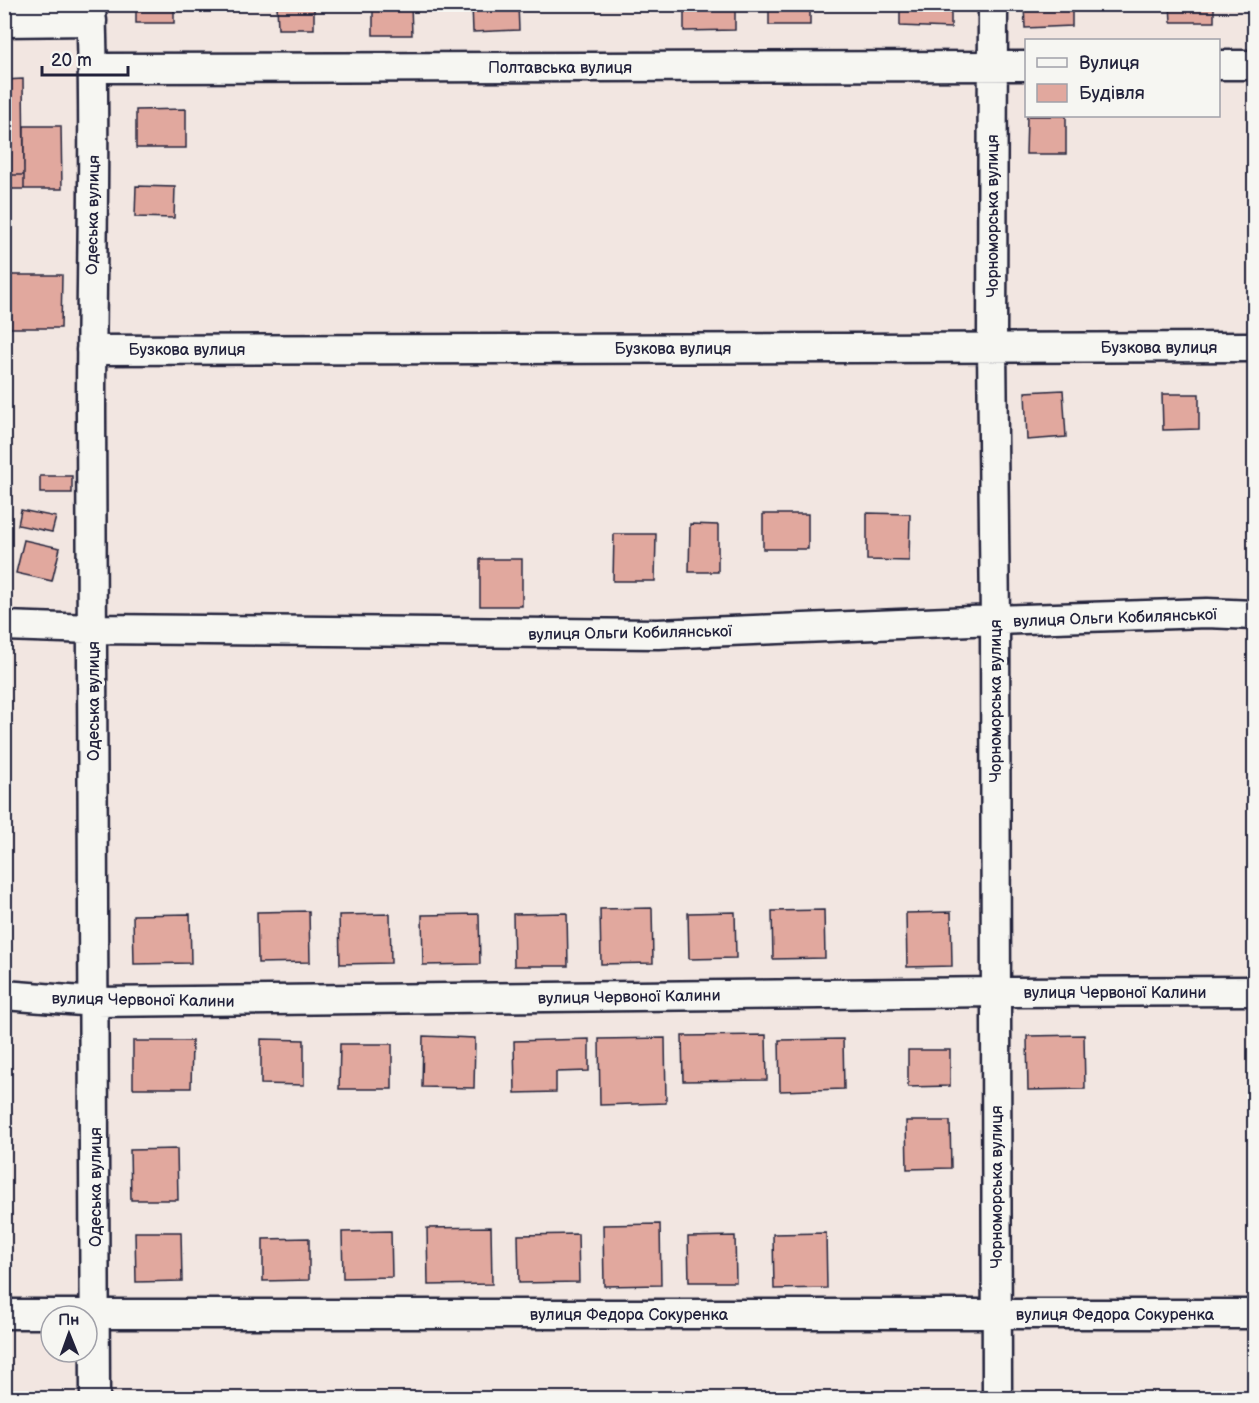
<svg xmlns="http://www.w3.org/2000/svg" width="1259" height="1403" viewBox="0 0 1259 1403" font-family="'Balsamiq Sans',sans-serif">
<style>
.building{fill:#e1a89e;stroke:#22223b;stroke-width:1.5}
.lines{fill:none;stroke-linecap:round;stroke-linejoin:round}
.minor-casing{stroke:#22223b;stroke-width:33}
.minor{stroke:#f6f6f2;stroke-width:28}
.labels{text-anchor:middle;stroke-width:6;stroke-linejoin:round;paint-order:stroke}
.street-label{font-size:16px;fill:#22223b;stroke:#f6f6f2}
</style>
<rect width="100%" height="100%" fill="#f2e6e1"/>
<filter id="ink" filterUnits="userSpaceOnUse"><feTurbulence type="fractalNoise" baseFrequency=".0167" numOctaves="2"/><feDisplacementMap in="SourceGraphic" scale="12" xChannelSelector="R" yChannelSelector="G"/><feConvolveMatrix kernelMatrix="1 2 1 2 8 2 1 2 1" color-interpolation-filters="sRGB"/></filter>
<g filter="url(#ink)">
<path class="building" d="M 136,4 L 174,4 L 174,23 L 136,23 Z
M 277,4 L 314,4 L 314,29 L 278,29 Z
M 373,4 L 411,4 L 412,35 L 373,35 Z
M 472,4 L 518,4 L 519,30 L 473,32 Z
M 684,4 L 735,4 L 735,30 L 684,31 Z
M 769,4 L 810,4 L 810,25 L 769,25 Z
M 900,4 L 951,4 L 951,28 L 900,26 Z
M 1024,4 L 1072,4 L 1072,26 L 1025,28 Z
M 1170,4 L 1214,4 L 1214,22 L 1171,22 Z
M 23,79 L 24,175 L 4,175 L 4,80 Z
M 186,109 L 186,148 L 136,148 L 136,110 Z
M 1027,116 L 1066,116 L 1066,154 L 1026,154 Z
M 24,126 L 61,126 L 62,189 L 24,189 Z
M 4,175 L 24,175 L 24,189 L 4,189 Z
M 136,186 L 175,187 L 174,218 L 135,217 Z
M 4,275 L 62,275 L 61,328 L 4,328 Z
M 1063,390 L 1066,437 L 1027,440 L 1025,392 Z
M 1162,394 L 1199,394 L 1199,429 L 1163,430 Z
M 40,476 L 72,476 L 72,493 L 40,493 Z
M 21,510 L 56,517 L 52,532 L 18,525 Z
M 867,513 L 910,514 L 909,561 L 867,560 Z
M 763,514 L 808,514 L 808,549 L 763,549 Z
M 690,524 L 718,525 L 718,572 L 689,572 Z
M 614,534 L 656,534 L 655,581 L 613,581 Z
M 24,540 L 60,548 L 52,581 L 16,573 Z
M 480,559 L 522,559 L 522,606 L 480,606 Z
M 652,908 L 653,963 L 601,964 L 600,909 Z
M 824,910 L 825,958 L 773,959 L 772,911 Z
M 309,911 L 310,962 L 258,963 L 257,912 Z
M 735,912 L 736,958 L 689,959 L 688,913 Z
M 951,912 L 952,966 L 907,967 L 906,913 Z
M 567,913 L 568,966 L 514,966 L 513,914 Z
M 190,914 L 191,963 L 134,964 L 133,915 Z
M 390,914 L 391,963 L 340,964 L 339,915 Z
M 479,914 L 480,964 L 423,965 L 422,915 Z
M 766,1035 L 767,1080 L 683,1081 L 682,1036 Z
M 1084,1035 L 1085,1089 L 1028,1090 L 1027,1036 Z
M 423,1036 L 475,1038 L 474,1088 L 422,1087 Z
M 665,1038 L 666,1103 L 600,1105 L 599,1039 Z
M 261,1039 L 304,1040 L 304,1085 L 261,1084 Z
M 589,1039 L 589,1071 L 556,1072 L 556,1092 L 515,1093 L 514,1041 Z
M 843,1039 L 844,1089 L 780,1091 L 779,1040 Z
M 133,1041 L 192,1041 L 191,1088 L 133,1088 Z
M 340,1044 L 392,1044 L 392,1089 L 339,1089 Z
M 908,1050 L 950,1050 L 950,1086 L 908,1087 Z
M 906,1121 L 950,1121 L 951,1168 L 907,1169 Z
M 177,1149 L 178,1200 L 131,1200 L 130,1150 Z
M 660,1224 L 661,1285 L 604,1286 L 603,1225 Z
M 491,1227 L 492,1284 L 428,1285 L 427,1228 Z
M 391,1231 L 392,1277 L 343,1278 L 342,1232 Z
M 135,1232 L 181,1232 L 182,1281 L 136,1282 Z
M 826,1233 L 827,1288 L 774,1289 L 773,1234 Z
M 578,1234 L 579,1282 L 519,1283 L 518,1235 Z
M 735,1236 L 736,1282 L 689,1282 L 688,1237 Z
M 309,1238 L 309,1280 L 263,1281 L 263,1239 Z"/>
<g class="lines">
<g class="minor-casing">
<path id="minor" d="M 91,4 C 96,140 91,275 91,411 C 93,740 95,1069 95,1398
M 993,4 L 992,347 L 995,620 L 997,1398
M 4,22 L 92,21
M 1218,65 L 1254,65
M 94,68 L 1026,66
M 91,350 L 1254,347
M 4,626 L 93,629 L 658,634 L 995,620 L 1207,613 L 1254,615
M 4,995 L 95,1002 L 996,992 L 1254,991
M 4,1314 L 1254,1314"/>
</g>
<use href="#minor" class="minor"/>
</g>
</g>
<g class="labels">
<g class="street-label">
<text x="560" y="73">Полтавська вулиця</text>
<text transform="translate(92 215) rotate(-89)" y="6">Одеська вулиця</text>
<text transform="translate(992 216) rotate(-90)" y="6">Чорноморська вулиця</text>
<text x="1159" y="353">Бузкова вулиця</text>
<text x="673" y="354">Бузкова вулиця</text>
<text x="187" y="355">Бузкова вулиця</text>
<text transform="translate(1115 617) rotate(-2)" y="6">вулиця Ольги Кобилянської</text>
<text transform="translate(630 632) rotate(-1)" y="6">вулиця Ольги Кобилянської</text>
<text transform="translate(93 701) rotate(-90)" y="6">Одеська вулиця</text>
<text transform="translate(995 701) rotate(-90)" y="6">Чорноморська вулиця</text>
<text x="1115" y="998">вулиця Червоної Калини</text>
<text transform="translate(629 996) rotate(-1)" y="6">вулиця Червоної Калини</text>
<text transform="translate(143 999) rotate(1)" y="6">вулиця Червоної Калини</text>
<text transform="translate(95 1187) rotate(-90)" y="6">Одеська вулиця</text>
<text transform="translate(996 1187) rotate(-90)" y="6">Чорноморська вулиця</text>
<text x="629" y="1320">вулиця Федора Сокуренка</text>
<text x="1115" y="1320">вулиця Федора Сокуренка</text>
</g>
</g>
<rect width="1259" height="1403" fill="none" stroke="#f6f6f2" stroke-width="24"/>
<rect x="12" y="12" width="1235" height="1379" fill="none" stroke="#22223b" stroke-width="2" filter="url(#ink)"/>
<rect x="1025" y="39" width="195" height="78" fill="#f6f6f2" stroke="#a1a1a9" stroke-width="1.5"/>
<rect x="1037" y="58" width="30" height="9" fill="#f6f6f2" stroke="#a1a1a9" stroke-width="1.5"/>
<text x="1079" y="69" font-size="18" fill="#22223b">Вулиця</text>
<rect x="1037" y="84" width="30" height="18" fill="#e1a89e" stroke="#a1a1a9" stroke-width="1.5"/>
<text x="1079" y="99" font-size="18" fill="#22223b">Будівля</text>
<g transform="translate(69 1334) rotate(359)"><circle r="28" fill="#f6f6f2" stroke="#a1a1a9" stroke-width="1.5"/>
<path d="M0-4.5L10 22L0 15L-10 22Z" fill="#22223b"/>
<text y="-9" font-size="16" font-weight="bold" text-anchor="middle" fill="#22223b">Пн</text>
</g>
<path d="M42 66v9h86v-9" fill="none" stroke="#22223b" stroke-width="3"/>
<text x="51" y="66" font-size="18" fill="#22223b" stroke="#f6f6f2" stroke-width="4.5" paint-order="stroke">20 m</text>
</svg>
